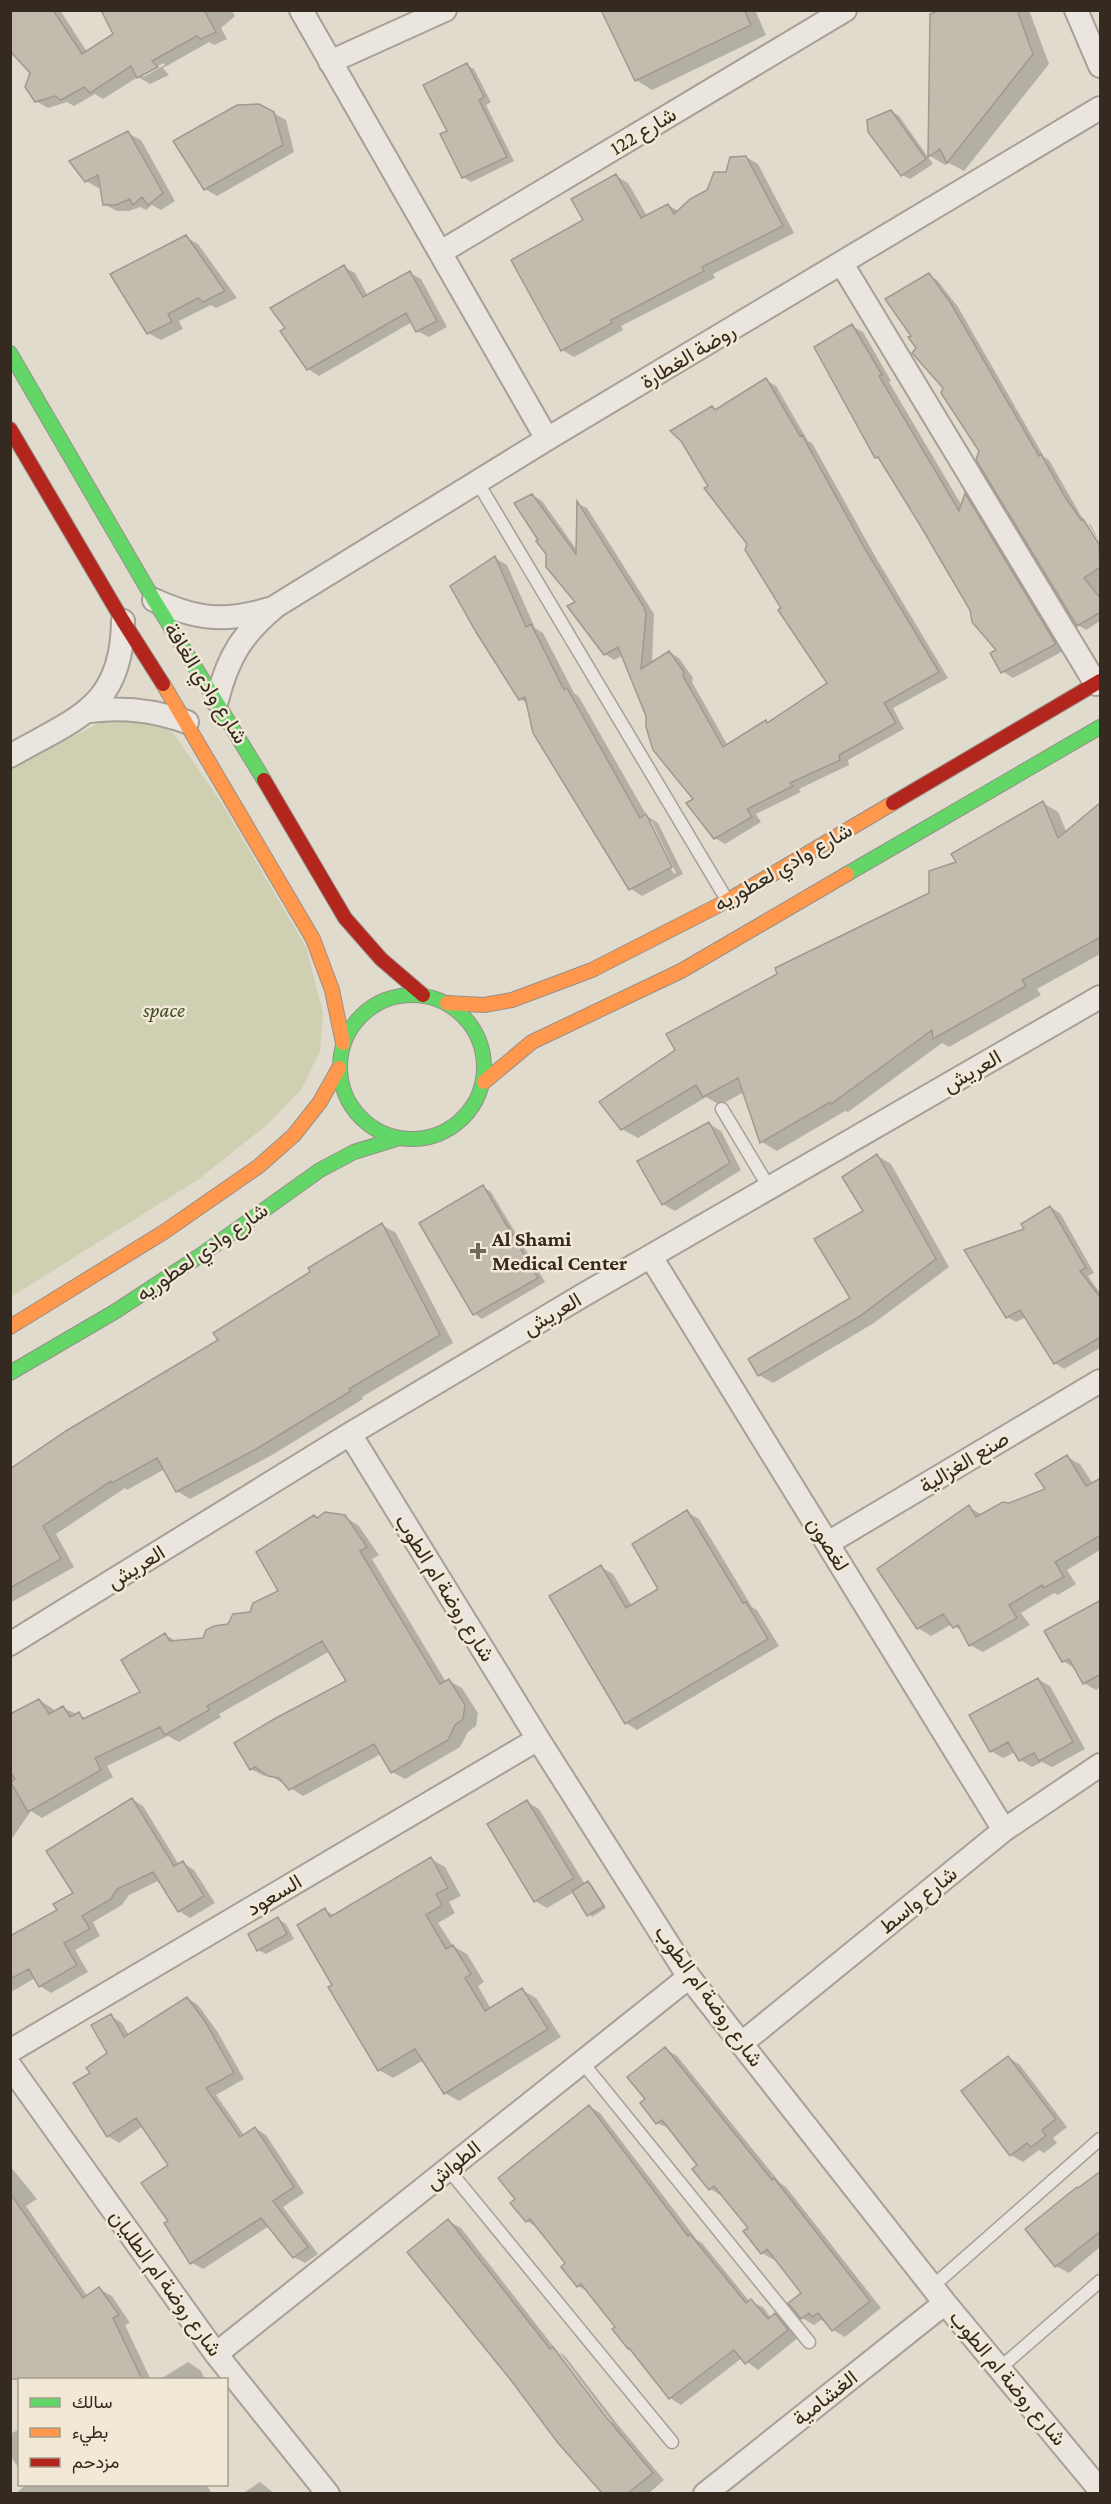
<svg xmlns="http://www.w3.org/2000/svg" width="1111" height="2504" viewBox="0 0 1111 2504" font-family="'Crimson Pro',Vazirmatn,serif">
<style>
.green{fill:#cfcfb2}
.shadow{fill:#0003;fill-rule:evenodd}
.building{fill:#c4bbaf;stroke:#a1988e;stroke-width:1.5}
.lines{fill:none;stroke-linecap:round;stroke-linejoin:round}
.lane-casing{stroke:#a6a097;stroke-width:15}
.street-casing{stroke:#a6a097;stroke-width:26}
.fast-casing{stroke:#969086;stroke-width:16}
.slow-casing{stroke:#969086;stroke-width:16}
.jam-casing{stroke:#969086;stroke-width:16}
.lane{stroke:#eae6df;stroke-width:12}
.street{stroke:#eae6df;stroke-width:22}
.fast{stroke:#63d668;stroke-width:14}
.slow{stroke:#ff974d;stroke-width:14}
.jam{stroke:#b3261e;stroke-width:14}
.poi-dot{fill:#71685d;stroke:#f1e9d5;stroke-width:2}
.labels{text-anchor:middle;stroke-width:5;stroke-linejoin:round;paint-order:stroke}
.street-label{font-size:21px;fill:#342a20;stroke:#f1e9d5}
.park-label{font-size:21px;font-style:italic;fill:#454e29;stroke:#f1e9d5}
.poi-label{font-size:21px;font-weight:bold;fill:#342a20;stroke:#f1e9d5;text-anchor:start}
</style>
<rect width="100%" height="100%" fill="#e1dbce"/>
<path class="green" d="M 122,718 L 161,725 L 174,734 L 221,802 L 306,947 L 323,1012 L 320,1051 L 301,1090 L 268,1124 L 199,1179 L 11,1297 L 11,769 L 99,723 Z"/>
<path class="shadow" d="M 10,10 L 60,10 L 87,52 L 115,34 L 103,10 L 231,10 L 235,16 L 221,28 L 227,39 L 214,45 L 209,42 L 163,68 L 169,75 L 150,84 L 138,77 L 103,99 L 95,94 L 74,106 L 67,102 L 48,108 L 36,101 L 32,73 ZM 164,63 L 165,65 L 143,77 L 143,73 Z
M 603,10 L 755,10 L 766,35 L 652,90 L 636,80 Z
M 944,10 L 1029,10 L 1049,64 L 964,171 L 949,163 L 945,165 L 930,156 L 931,15 Z
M 466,65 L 474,69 L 491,102 L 486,105 L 514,161 L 471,182 L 463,177 L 449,132 Z
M 891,111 L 899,116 L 933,164 L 910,179 L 902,175 Z
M 273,113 L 286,120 L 294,152 L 217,196 L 205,189 Z
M 128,133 L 141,140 L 175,201 L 161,210 L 152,205 L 146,210 L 140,207 L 129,211 L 117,211 L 104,204 L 102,186 L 98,188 L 86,181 Z
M 746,157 L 758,164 L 794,233 L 713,274 L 715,278 L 621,326 L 623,330 L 574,357 L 562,350 L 585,221 L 616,176 L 628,183 L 647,216 L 668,205 L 678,211 L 709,191 Z
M 186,237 L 198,244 L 237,298 L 216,308 L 211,305 L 179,321 L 183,329 L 161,340 L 148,333 Z
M 344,267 L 355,273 L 368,296 L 410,273 L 421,279 L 447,327 L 429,337 L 417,331 L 412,322 L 319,376 L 308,369 L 287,329 Z
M 929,275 L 937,280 L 958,307 L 1044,457 L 1049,460 L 1100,549 L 1100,621 L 1086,630 L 1078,625 L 981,451 L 918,348 L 914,336 Z
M 852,326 L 863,332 L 891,381 L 889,382 L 962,506 L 966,495 L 975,501 L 1065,650 L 1013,678 L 1002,671 L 998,651 L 971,610 L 882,460 L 876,457 Z
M 766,380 L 776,386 L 808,441 L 812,443 L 875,556 L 948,678 L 893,708 L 904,729 L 848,760 L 849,765 L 799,789 L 801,792 L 756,814 L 761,822 L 725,844 L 715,838 L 648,716 L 623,655 L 614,660 L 605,654 L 540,540 L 532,495 L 542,501 L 577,550 L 578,504 L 587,508 L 654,614 L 652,664 L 669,652 L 679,658 L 693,678 L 692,682 L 728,746 L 766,722 L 769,724 L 829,684 L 783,608 L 749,544 L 710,487 L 712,407 L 717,410 Z
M 1088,523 L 1091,525 L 1100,543 Z
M 495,558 L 507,565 L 535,628 L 543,633 L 574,693 L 579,697 L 647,816 L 658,823 L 683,874 L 642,896 L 630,888 L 528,704 L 520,699 ZM 648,822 L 652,822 L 676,873 L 674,874 Z
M 1043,803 L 1058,812 L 1067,833 L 1100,804 L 1100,954 L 1037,989 L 1041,995 L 949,1047 L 942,1043 L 848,1112 L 845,1111 L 777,1151 L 762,1142 L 744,1092 L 720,1105 L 706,1097 L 638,1138 L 622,1129 L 931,894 L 958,863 Z
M 709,1124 L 721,1131 L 741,1170 L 675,1211 L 663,1204 Z
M 878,1156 L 891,1164 L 949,1267 L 874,1323 L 773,1383 L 759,1375 L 852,1299 L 865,1211 Z
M 483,1187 L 491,1192 L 545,1282 L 482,1319 L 475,1314 L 421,1224 Z
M 1050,1207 L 1060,1213 L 1094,1273 L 1088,1276 L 1100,1293 L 1100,1348 L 1064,1369 L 1055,1363 L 1026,1317 L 1016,1322 L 1007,1317 L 1026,1230 Z
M 382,1225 L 396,1233 L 453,1343 L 362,1397 L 363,1399 L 272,1455 L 190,1499 L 177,1491 L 165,1469 L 127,1490 L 125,1488 L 56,1534 L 74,1567 L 10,1603 L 10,1468 L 13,1469 L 220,1341 L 312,1272 Z
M 1067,1457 L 1080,1464 L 1093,1484 L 1100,1480 L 1100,1550 L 1067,1570 L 1076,1584 L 1058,1595 L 1054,1593 L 1021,1613 L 1030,1625 L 983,1652 L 970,1645 L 963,1632 L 952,1624 L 931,1636 L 918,1628 L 969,1507 L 982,1515 L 1047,1490 Z
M 687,1512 L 699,1519 L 752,1607 L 757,1610 L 779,1646 L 637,1730 L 626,1723 L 601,1567 L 613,1574 L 632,1606 L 660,1589 Z
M 345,1517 L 358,1525 L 379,1555 L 372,1559 L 446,1682 L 449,1681 L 462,1688 L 478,1713 L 476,1726 L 468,1732 L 460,1747 L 405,1779 L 392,1772 L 381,1754 L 303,1796 L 268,1774 L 264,1776 L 251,1769 L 348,1682 L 330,1651 L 219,1714 L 221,1717 L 179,1742 L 168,1736 L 107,1766 L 113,1777 L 42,1818 L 31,1811 L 10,1841 L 10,1727 L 39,1700 L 52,1708 L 55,1712 L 63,1708 L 88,1719 L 142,1693 L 165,1635 L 178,1642 L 204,1640 L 251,1614 L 280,1591 L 318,1519 Z
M 1100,1600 L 1100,1687 L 1096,1690 L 1084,1683 L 1076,1669 L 1063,1661 L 1047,1632 Z
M 1038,1679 L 1050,1686 L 1085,1749 L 1052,1767 L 1042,1762 L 1032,1767 L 1020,1760 L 1015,1752 L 1003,1758 L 991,1751 Z
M 132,1799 L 143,1806 L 179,1865 L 183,1863 L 194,1870 L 215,1903 L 190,1918 L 179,1911 L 160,1880 L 129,1895 L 122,1905 L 93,1922 L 100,1936 L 75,1950 L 88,1972 L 51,1993 L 40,1986 L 35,1978 L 13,1991 L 10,1989 L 10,1938 L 59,1911 L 75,1894 Z
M 527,1802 L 539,1809 L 585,1884 L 588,1882 L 591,1884 L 606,1908 L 592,1917 L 574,1892 L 547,1908 L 535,1901 Z
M 431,1859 L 445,1867 L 461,1896 L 449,1902 L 455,1913 L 438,1923 L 453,1946 L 467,1954 L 484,1982 L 478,1986 L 491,2009 L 522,1990 L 536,1998 L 561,2037 L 459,2101 L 445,2093 L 424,2060 L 393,2078 L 379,2070 L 334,1985 L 325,1910 L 335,1916 Z
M 278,1919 L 286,1924 L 294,1939 L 266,1954 L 258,1950 Z
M 187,1998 L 198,2005 L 217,2031 L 244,2079 L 216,2095 L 244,2135 L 255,2128 L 266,2135 L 304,2193 L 283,2207 L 318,2254 L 305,2263 L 294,2257 L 269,2226 L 203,2269 L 192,2263 L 170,2221 L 170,2165 L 143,2126 L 119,2143 L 108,2136 L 92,2073 L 109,2054 L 111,2016 L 122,2023 L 129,2035 Z
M 665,2049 L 677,2056 L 780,2183 L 786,2187 L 881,2308 L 845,2337 L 833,2330 L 827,2322 L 821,2320 L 814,2325 L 802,2318 L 790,2303 L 803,2293 L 776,2258 L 774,2260 L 762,2253 L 750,2228 L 722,2196 L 710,2189 L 699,2165 L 671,2129 L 657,2123 L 642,2104 L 647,2100 Z
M 1008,2057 L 1020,2065 L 1067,2127 L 1053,2138 L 1057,2143 L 1044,2153 L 1039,2150 L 1023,2162 L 1011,2155 Z
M 589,2106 L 600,2113 L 697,2240 L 702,2243 L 750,2302 L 763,2307 L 771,2318 L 775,2315 L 786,2321 L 799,2337 L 758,2370 L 742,2358 L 681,2405 L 670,2398 L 633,2351 L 629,2348 L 617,2327 L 590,2293 L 578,2286 L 567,2263 L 538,2228 L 527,2221 Z
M 10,2166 L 37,2199 L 26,2206 L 88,2297 L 99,2289 L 112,2296 L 130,2323 L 125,2325 L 151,2380 L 33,2380 L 10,2361 Z
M 1100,2173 L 1100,2247 L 1069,2273 L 1056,2266 Z
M 448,2221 L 461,2228 L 557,2351 L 565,2356 L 618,2425 L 664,2480 L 648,2494 L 604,2494 L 559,2442 ZM 555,2352 L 559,2352 L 612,2422 L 609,2424 Z
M 188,2362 L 200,2370 L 206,2380 L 159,2380 Z
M 20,2429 L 20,2470 L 10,2455 L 10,2434 Z
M 260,2482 L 275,2494 L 242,2494 Z
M 27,2484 L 206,2484 L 212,2494 L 15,2494 Z"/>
<path class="building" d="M 10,10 L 53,10 L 82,54 L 113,34 L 101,10 L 204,10 L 216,32 L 201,39 L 197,36 L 152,61 L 158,67 L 137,78 L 131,66 L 90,93 L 84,87 L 61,100 L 55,96 L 35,102 L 25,87 L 30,73 L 10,51 Z
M 601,10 L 744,10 L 751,25 L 635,81 Z
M 940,10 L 1017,10 L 1033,54 L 947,163 L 940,149 L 928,157 L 930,14 Z
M 467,63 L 484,97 L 479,100 L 507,157 L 462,178 L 440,134 L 447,131 L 423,85 Z
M 259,104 L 274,112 L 283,145 L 204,190 L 173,141 L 237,105 Z
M 891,110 L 926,159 L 901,176 L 868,132 L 867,120 Z
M 128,131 L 163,193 L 148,205 L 142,197 L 133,205 L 130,199 L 116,205 L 103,205 L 98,175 L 85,182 L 69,161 Z
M 746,156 L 783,226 L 702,267 L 704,271 L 611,320 L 612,323 L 561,351 L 511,260 L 583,220 L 571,199 L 616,174 L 641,218 L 668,204 L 674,214 L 690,199 L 707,190 L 714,172 L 726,172 L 730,157 Z
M 186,235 L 225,291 L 203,302 L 198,298 L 168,314 L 172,322 L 147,334 L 110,274 Z
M 344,265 L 363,297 L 410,271 L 437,321 L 416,332 L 406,313 L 307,370 L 280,331 L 285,328 L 270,308 Z
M 929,273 L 950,302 L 1039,456 L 1041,454 L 1065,497 L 1081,520 L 1083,519 L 1099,544 L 1100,567 L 1084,578 L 1101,599 L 1101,612 L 1077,626 L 976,460 L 979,451 L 941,393 L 943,388 L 912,353 L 916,348 L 908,337 L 911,336 L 885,299 Z
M 852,324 L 882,375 L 879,376 L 959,511 L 965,493 L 1056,644 L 1001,673 L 990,653 L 996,650 L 972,622 L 970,610 L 920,525 L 878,457 L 875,458 L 814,347 Z
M 766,378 L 800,436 L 802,435 L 865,549 L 939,672 L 884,703 L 896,723 L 839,755 L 840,760 L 790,783 L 793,786 L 747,809 L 752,817 L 714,839 L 686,803 L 693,799 L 653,750 L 646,727 L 646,716 L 618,647 L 604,655 L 567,606 L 575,602 L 546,567 L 546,554 L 536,541 L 538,540 L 514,503 L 532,494 L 576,554 L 577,501 L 644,607 L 646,614 L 641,669 L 669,651 L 684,672 L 683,676 L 723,747 L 766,720 L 767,723 L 827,683 L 778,610 L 781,608 L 745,550 L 747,544 L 704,488 L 708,486 L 681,441 L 670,431 L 712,406 L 715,410 Z
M 495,556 L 526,627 L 531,624 L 564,690 L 567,688 L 640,818 L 646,814 L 672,867 L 629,890 L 533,733 L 525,697 L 519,700 L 476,632 L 450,586 Z
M 1043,801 L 1058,838 L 1101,802 L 1101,937 L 1022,980 L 1026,986 L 933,1039 L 932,1030 L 831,1104 L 830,1102 L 760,1143 L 738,1078 L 703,1097 L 696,1085 L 621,1130 L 599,1102 L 675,1050 L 666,1034 L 777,974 L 775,968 L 929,893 L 929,871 L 956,862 L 951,854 Z
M 709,1122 L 730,1163 L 662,1205 L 637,1161 Z
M 877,1154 L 936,1259 L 860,1316 L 758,1376 L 748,1359 L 850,1298 L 814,1239 L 863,1211 L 842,1177 Z
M 483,1185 L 538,1278 L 473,1315 L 419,1223 Z
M 1050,1206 L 1086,1268 L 1080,1271 L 1101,1298 L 1101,1337 L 1054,1364 L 1020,1310 L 1006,1318 L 964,1250 L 1024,1229 L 1021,1224 Z
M 382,1223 L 440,1335 L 349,1389 L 351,1391 L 258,1448 L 176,1492 L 157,1458 L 112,1483 L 111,1481 L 43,1526 L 61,1559 L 10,1588 L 10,1469 L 66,1431 L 218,1340 L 213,1333 L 310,1272 L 308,1268 Z
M 1067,1455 L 1086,1486 L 1101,1478 L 1101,1535 L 1055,1562 L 1064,1577 L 1044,1588 L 1042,1585 L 1009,1605 L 1017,1618 L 969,1646 L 958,1625 L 953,1628 L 943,1614 L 917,1629 L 877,1569 L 969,1505 L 976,1517 L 1003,1502 L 1009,1503 L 1045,1489 L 1035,1474 Z
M 687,1510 L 743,1603 L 746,1602 L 768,1639 L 625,1724 L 549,1596 L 601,1565 L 626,1608 L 658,1589 L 632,1544 Z
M 325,1512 L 345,1515 L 367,1547 L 360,1551 L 440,1684 L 449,1679 L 465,1705 L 463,1719 L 455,1725 L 448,1740 L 391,1773 L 374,1744 L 289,1790 L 279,1778 L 268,1776 L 255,1767 L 250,1770 L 234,1743 L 274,1719 L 346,1681 L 322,1641 L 207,1706 L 209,1710 L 165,1735 L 160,1727 L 95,1758 L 101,1770 L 28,1812 L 11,1783 L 15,1779 L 10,1771 L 10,1714 L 39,1699 L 49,1714 L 63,1706 L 70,1717 L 79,1712 L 83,1719 L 140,1692 L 121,1660 L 165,1633 L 170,1641 L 203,1638 L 206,1630 L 214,1626 L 228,1624 L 233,1614 L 250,1612 L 253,1603 L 278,1591 L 256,1552 L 314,1515 L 317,1518 Z
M 1101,1600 L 1101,1674 L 1083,1684 L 1069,1659 L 1062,1662 L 1044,1631 Z
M 1038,1678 L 1073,1742 L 1039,1761 L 1034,1753 L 1019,1761 L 1008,1742 L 990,1752 L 969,1715 Z
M 132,1798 L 174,1866 L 183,1861 L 204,1896 L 178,1912 L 153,1872 L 117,1889 L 111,1899 L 82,1916 L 90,1929 L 64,1943 L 77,1965 L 39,1987 L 29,1969 L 10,1979 L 10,1936 L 57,1910 L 53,1904 L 73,1893 L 46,1851 Z
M 527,1800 L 574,1878 L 534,1902 L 487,1824 Z
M 431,1857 L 448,1888 L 436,1894 L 442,1905 L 426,1915 L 446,1949 L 453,1945 L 471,1974 L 465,1978 L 485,2011 L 522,1988 L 548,2029 L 444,2094 L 415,2049 L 378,2071 L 328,1987 L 332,1985 L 297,1925 L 325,1908 L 330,1917 Z
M 588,1881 L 604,1906 L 587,1916 L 572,1891 Z
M 278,1917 L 287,1934 L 257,1951 L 248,1934 Z
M 187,1997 L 206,2023 L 234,2073 L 206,2088 L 240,2137 L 255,2127 L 294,2187 L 273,2201 L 308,2247 L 293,2258 L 261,2218 L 190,2264 L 164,2223 L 168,2221 L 141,2183 L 168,2165 L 136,2118 L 107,2137 L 73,2083 L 90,2073 L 86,2068 L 107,2053 L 91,2025 L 111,2014 L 124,2037 Z
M 665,2047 L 772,2180 L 774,2178 L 870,2301 L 832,2331 L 818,2313 L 812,2317 L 809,2313 L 801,2319 L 788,2303 L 801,2293 L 767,2249 L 761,2254 L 743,2231 L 748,2228 L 714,2186 L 709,2190 L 692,2169 L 697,2165 L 662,2120 L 656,2124 L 640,2103 L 645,2099 L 627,2077 Z
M 1008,2056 L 1056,2119 L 1042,2130 L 1046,2136 L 1031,2147 L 1027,2143 L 1010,2156 L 961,2091 Z
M 589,2105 L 688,2236 L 690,2234 L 746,2303 L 751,2299 L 768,2319 L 775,2313 L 788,2330 L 745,2364 L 734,2350 L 669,2399 L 629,2348 L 628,2349 L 612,2329 L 615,2327 L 581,2284 L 577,2287 L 561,2267 L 565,2263 L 530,2219 L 526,2222 L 510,2203 L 515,2199 L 498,2178 Z
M 1101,2171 L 1101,2231 L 1055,2267 L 1025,2229 L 1077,2187 L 1078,2188 Z
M 10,2193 L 83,2298 L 99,2287 L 119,2315 L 113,2318 L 142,2379 L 10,2379 Z
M 448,2219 L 550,2349 L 553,2347 L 606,2417 L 653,2473 L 628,2493 L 602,2493 L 558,2443 L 510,2379 L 407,2252 Z"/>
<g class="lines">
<g class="lane-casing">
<path id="lane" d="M 478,483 L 727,900
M 722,1109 L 770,1189
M 582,2062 L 809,2342
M 448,2169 L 672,2442
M 933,2286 L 1100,2139
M 1000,2368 L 1100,2281"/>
</g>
<g class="street-casing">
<path id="street" d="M 301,10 L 547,439
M 1076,10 L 1100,66
M 330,62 L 445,10
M 441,252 L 845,10
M 842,264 L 1096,684
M 154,600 C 196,619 224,623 269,609
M 217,700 C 228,657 242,634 276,606 L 547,439 L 1100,108
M 89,711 C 124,707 154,710 187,722
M 10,756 C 76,718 122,708 123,621
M 651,1257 L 1004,1830
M 350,1434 L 538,1739 L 689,1977 L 945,2303 L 1100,2490
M 828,1543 L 1100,1381
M 10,1644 L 350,1434 L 585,1294 L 1100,997
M 742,2043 L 1004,1830 L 1100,1765
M 10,2051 L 538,1739
M 10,2066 L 216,2354 L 328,2494
M 216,2354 L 689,1977
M 705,2494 L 945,2303"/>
</g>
<g class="fast-casing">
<path id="fast" d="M 10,353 L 154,600 L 264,780
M 847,874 L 1100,727
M340 1067a72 72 0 1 1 144 0a72 72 0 1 1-144 0Z
M 10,1373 L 116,1311 L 201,1255 L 320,1170 L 354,1152 L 396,1139"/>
</g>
<g class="slow-casing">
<path id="slow" d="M 163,684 L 313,939 L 332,990 L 343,1043
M 447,1003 L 484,1005 L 512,1000 L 592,970 L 727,901 L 893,803
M 484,1082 L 532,1042 L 681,971 L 847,874
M 10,1327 L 164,1232 L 259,1166 L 294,1135 L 320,1102 L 339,1068"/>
</g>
<g class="jam-casing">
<path id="jam" d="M 10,429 L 123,621 L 163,684
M 264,780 L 345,918 L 381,959 L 423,995
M 893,803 L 1100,681"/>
</g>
<use href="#lane" class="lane"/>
<use href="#street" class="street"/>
<use href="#fast" class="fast"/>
<use href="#slow" class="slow"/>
<use href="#jam" class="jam"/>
</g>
<path class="poi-dot" d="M475 1242h6v6h6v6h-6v6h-6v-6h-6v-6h6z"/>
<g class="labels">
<g class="street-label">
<text transform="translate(643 131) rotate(-31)" y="7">شارع 122</text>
<text transform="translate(688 356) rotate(-31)" y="7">روضة الغطارة</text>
<text transform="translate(206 683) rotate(58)" y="7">شارع وادي الغافة</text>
<text transform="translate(783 867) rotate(-30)" y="7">شارع وادي لعطوريه</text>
<text transform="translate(972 1071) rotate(-30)" y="7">العريش</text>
<text transform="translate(202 1252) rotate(-35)" y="7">شارع وادي لعطوريه</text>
<text transform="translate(552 1314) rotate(-31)" y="7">العريش</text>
<text transform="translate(964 1462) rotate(-31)" y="7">صنع الغزالية</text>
<text transform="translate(828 1544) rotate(58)" y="7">لغصون</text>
<text transform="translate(136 1567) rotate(-32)" y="7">العريش</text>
<text transform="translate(445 1588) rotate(58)" y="7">شارع روضة ام الطوب</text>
<text transform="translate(274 1895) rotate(-31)" y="7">السعود</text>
<text transform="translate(918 1900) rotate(-39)" y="7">شارع واسط</text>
<text transform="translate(709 1996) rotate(54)" y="7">شارع روضة ام الطوب</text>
<text transform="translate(453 2165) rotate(-39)" y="7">الطواش</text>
<text transform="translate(166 2283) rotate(54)" y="7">شارع روضة ام الطليان</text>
<text transform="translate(1008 2378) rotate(50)" y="7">شارع روضة ام الطوب</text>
<text transform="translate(825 2398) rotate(-38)" y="7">الغشامية</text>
</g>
<g class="park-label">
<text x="164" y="1017">space</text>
</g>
<g class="poi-label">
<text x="492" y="1246">Al Shami<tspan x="492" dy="24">Medical Center</tspan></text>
</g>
</g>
<rect width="1111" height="2504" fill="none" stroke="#342a20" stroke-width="24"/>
<rect x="18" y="2378" width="210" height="108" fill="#f1e9d5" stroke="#a59d8d" stroke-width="1.5"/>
<rect x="30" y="2398" width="30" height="9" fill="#63d668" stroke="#a59d8d" stroke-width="1.5"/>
<text x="72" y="2408" font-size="18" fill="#342a20">سالك</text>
<rect x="30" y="2428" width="30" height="9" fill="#ff974d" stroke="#a59d8d" stroke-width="1.5"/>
<text x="72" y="2438" font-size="18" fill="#342a20">بطيء</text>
<rect x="30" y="2458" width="30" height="9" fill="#b3261e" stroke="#a59d8d" stroke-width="1.5"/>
<text x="72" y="2468" font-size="18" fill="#342a20">مزدحم</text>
</svg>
